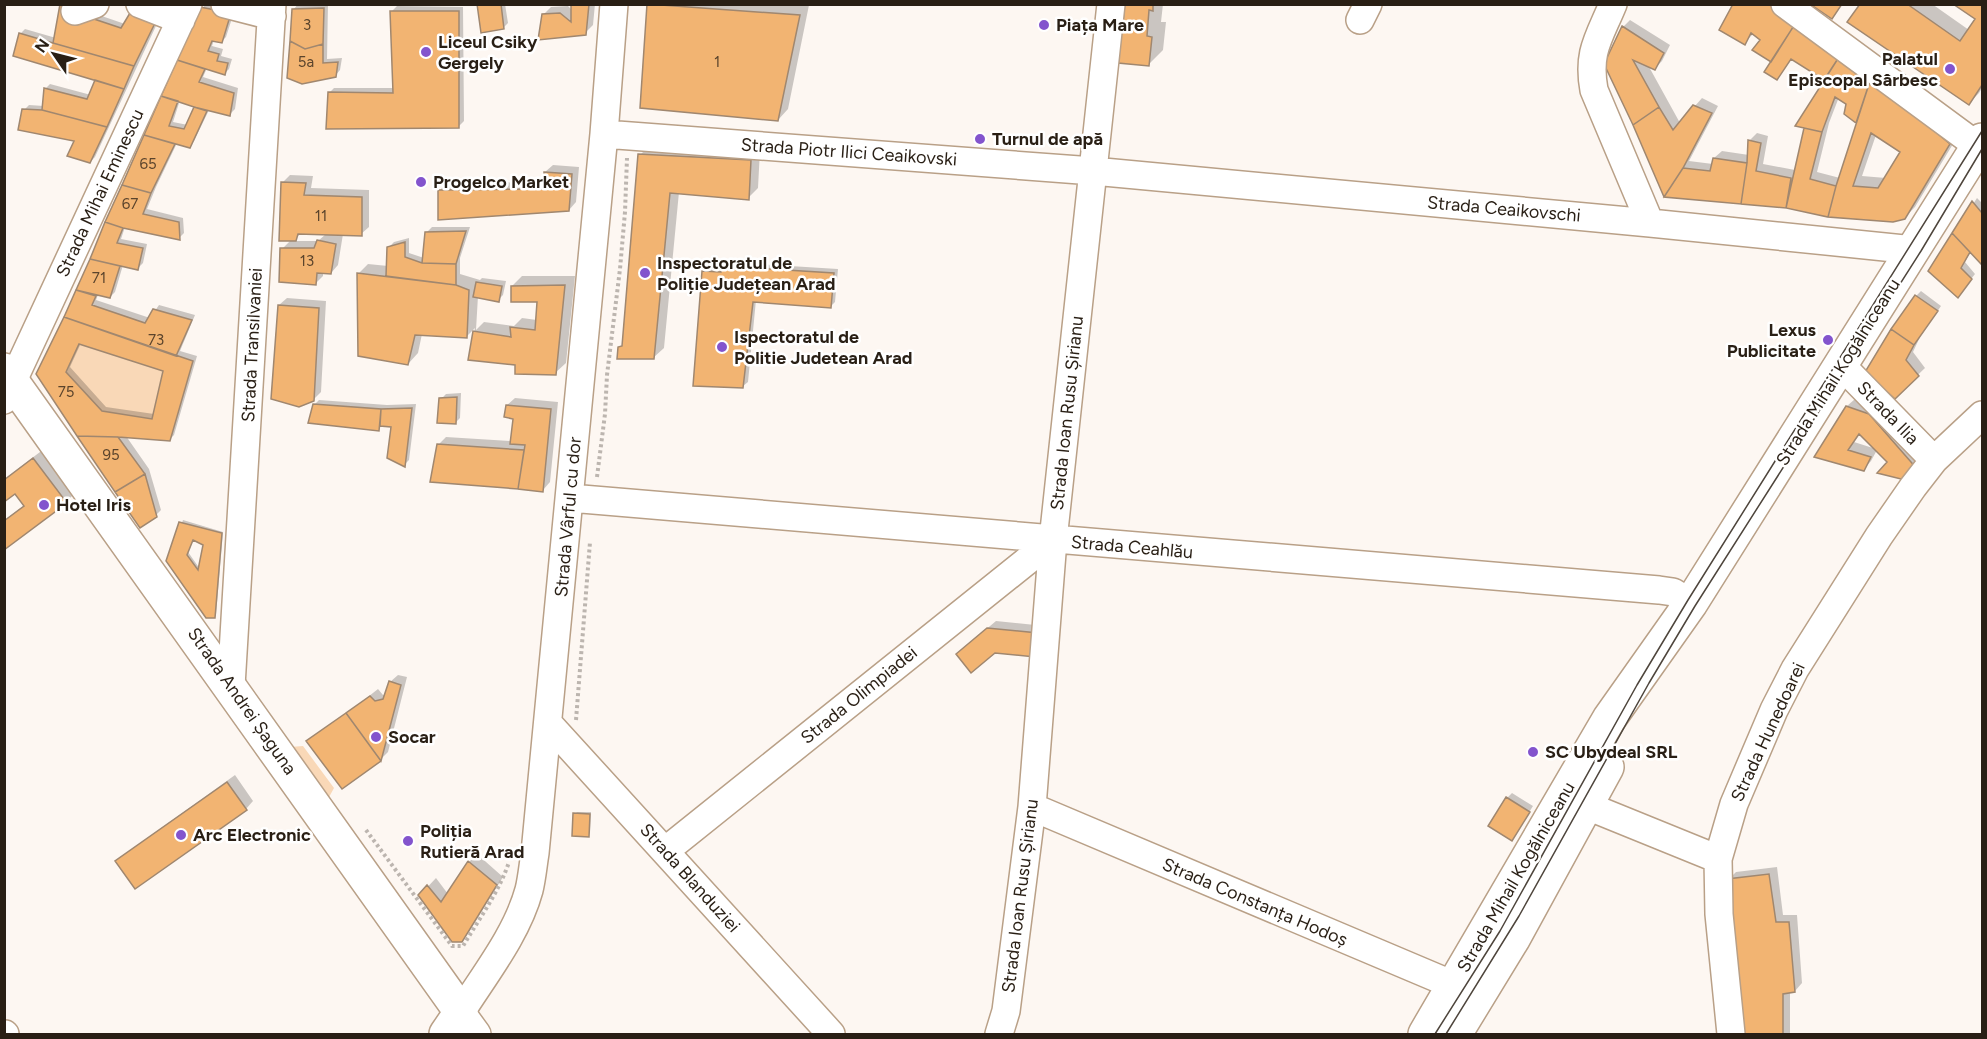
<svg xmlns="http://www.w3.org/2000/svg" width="1987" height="1039" viewBox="0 0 1987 1039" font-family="Figtree,sans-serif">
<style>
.green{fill:#f9d8b7}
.shadow{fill:#0003;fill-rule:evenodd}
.building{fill:#f2b472;stroke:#a0876f;stroke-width:1.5;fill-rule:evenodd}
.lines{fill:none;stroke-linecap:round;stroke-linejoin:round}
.minor-casing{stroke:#b9a087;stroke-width:30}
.major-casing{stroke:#b9a087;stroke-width:36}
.path{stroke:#bcb5af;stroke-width:4;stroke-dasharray:3 3;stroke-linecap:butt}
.minor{stroke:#fff;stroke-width:27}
.major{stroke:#fff;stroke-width:33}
.tram{stroke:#4e453c;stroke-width:1.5}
.poi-dot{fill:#8354cd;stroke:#fff;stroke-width:2}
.labels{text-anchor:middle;stroke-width:5;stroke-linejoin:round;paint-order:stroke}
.number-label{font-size:15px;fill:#5b442c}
.poi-label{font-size:18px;font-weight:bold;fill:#291f15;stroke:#fff;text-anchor:start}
.street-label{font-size:18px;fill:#291f15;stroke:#fff}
</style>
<rect width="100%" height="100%" fill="#fdf7f2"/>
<path class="green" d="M 79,344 L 163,371 L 152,419 L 102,411 L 66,372 Z
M 303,746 L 334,788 L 328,799 L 290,747 Z"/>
<path class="shadow" d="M 205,4 L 216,4 L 235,9 L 226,37 L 221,42 L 214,40 L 212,46 L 223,49 L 221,56 L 232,59 L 229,69 L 224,74 L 207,68 L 203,77 L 238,88 L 235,109 L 230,114 L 209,110 L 194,141 L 189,146 L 177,143 L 156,187 L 147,209 L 183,218 L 184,233 L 179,238 L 125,227 L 121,239 L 147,244 L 143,263 L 138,268 L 123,265 L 115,292 L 110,297 L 98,295 L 96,300 L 150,318 L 159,305 L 195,315 L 180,351 L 197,356 L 174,435 L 169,440 L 126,436 L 149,469 L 161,510 L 156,515 L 38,373 L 78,291 L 106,222 ZM 180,100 L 196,107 L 188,125 L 173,122 ZM 81,343 L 165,370 L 154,414 L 106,407 L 70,367 Z
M 298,4 L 328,4 L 327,59 L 342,58 L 340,70 L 335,76 L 302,82 L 294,9 Z
M 479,4 L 505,4 L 508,23 L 503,28 Z
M 573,4 L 595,4 L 593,25 L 585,33 L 543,15 L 551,7 L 568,6 L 572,10 Z
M 649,4 L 809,5 L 788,109 L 778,120 Z
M 1126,4 L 1163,4 L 1161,22 L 1166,22 L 1163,50 L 1148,65 Z
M 1734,4 L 1787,4 L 1959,134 L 1915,207 L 1904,218 L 1828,215 L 1786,207 L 1665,196 L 1623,27 L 1630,20 L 1670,45 L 1662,61 L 1655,68 L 1648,65 L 1680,123 L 1702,98 L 1718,106 L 1689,161 L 1713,164 L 1714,158 L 1722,151 L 1749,155 L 1749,141 L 1757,133 L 1768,136 L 1763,164 L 1795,170 L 1826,79 L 1792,58 L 1777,78 L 1763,39 L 1754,33 L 1744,43 ZM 1839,97 L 1847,103 L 1845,113 L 1858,122 L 1840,178 L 1817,172 L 1829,123 ZM 1876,135 L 1902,151 L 1886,178 L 1862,176 Z
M 1861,4 L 1932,4 L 1969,30 L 1977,19 L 1956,4 L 1982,4 L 1982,88 L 1979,93 L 1969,103 Z
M 397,6 L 463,7 L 464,121 L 459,126 L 329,93 L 334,88 L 395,88 L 392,11 Z
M 93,13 L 125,24 L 162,13 L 95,157 L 90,162 L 77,140 L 24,110 L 29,105 L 44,106 L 45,89 L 50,84 L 91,95 L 97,79 L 20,34 L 25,29 L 56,38 Z
M 650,145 L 760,150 L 758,188 L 748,198 L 679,192 L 664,348 L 653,358 L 619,348 L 624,344 L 640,155 Z
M 553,165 L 579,167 L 576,202 L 569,210 L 439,191 L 447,183 L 545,182 L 545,172 Z
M 290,175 L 313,176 L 311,188 L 369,190 L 369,227 L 361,234 L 343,234 L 338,265 L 331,273 L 323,272 L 323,276 L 315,284 L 282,249 L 291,240 L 283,182 ZM 301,233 L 326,234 L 318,241 L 293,241 Z
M 1977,198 L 1982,203 L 1982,263 L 1971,251 L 1965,262 L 1975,274 L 1958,296 L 1930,271 Z
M 432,227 L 470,227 L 460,258 L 460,274 L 480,280 L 482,278 L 506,281 L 503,295 L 498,300 L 478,296 L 476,330 L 484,322 L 514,326 L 522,318 L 537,320 L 539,300 L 512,286 L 522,276 L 575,276 L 566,363 L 555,373 L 517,363 L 469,358 L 475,328 L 466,337 L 422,334 L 418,353 L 408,364 L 358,274 L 368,264 L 388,266 L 389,247 L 394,242 L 409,238 L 409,253 L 424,258 L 427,232 Z
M 729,258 L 757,258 L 757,264 L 838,269 L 835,302 L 830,307 L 756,300 L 748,382 L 743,386 L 704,272 L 709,267 L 723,268 L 724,262 Z
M 1921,291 L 1941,306 L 1920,337 L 1913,352 L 1925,368 L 1895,397 L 1916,296 Z
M 287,298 L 326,301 L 321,392 L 313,400 L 279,305 Z
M 461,393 L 460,418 L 455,423 L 441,399 L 446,394 Z
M 515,398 L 558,402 L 550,482 L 543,490 L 432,481 L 439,444 L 446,437 L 512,441 L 515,418 L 507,405 Z
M 1855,399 L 1876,406 L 1924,461 L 1916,471 L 1889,462 L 1877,450 L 1871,461 L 1864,469 L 1816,456 L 1847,406 ZM 1860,433 L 1876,449 L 1854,442 Z
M 319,400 L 387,405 L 416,404 L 409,460 L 404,465 L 393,426 L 383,425 L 378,429 L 314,405 Z
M 44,449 L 76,492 L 66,502 L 4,548 L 4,520 L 25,505 L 15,492 L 4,500 L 4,479 Z
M 183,520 L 223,532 L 216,615 L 214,617 L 167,561 ZM 194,539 L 205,544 L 200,569 L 188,552 Z
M 996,621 L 1045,626 L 1042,648 L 965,647 Z
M 398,675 L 407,677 L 388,752 L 380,760 L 350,711 L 378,689 L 383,695 L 386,694 L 390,682 Z
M 235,775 L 253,801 L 246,809 L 117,861 L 125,854 Z
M 1512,793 L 1533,806 L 1512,839 L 1507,798 Z
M 577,812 L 591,812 L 590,833 L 588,835 L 575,814 Z
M 477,854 L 503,877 L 469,932 L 461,940 L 420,895 L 436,878 L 448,894 L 470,861 Z
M 1777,867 L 1783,915 L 1797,915 L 1802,983 L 1795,991 L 1790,992 L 1790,1034 L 1739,1034 L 1728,880 L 1736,872 Z"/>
<path class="building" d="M 60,4 L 73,4 L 88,17 L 121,28 L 133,8 L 158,17 L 134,66 L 53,43 Z
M 477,4 L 501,4 L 504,29 L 481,33 Z
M 571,4 L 589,4 L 586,35 L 538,40 L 542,14 L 560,13 L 571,22 Z
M 647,4 L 800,15 L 778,121 L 640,108 Z
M 1125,4 L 1153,4 L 1153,11 L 1149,10 L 1147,36 L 1152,37 L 1149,66 L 1118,63 Z
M 1733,4 L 1769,4 L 1795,24 L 1771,62 L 1752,50 L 1760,40 L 1751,33 L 1745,45 L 1719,30 Z
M 1810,4 L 1842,4 L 1832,19 Z
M 1860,4 L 1907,4 L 1960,41 L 1975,19 L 1953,4 L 1982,4 L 1982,85 L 1969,105 L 1847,22 Z
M 200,7 L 231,13 L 222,43 L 212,41 L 208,51 L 219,54 L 217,61 L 228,63 L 225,75 L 177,60 Z
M 324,8 L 323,44 L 305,49 L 290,41 L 292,9 Z
M 390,11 L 459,11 L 459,128 L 326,129 L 328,92 L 393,93 Z
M 1795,24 L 1839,57 L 1824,80 L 1791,59 L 1777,80 L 1764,72 Z
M 1622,26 L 1664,53 L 1655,70 L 1633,60 L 1659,107 L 1633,125 L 1604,64 Z
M 19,33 L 53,43 L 134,66 L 124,89 L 13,56 Z
M 290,41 L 305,49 L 323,44 L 323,63 L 338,62 L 336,77 L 302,84 L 287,78 Z
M 1839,57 L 1871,78 L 1856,123 L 1844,114 L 1846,104 L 1835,97 L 1822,132 L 1795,126 Z
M 177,60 L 205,69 L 199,82 L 234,93 L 230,116 L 194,107 L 161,96 Z
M 1871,78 L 1950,144 L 1905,219 L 1893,222 L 1828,217 L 1836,186 ZM 1871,133 L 1900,152 L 1878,188 L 1853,186 Z
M 95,80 L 124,89 L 107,127 L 42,110 L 44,88 L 87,99 Z
M 161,96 L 178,101 L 169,126 L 184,129 L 194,107 L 207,111 L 190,148 L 144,135 Z
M 1693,105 L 1712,113 L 1683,168 L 1664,197 L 1633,125 L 1659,107 L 1673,130 Z
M 22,109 L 42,110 L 107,127 L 90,163 L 67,156 L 74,141 L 18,130 Z
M 1804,128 L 1822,132 L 1810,179 L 1836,186 L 1828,217 L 1786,208 Z
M 144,135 L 175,144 L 151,193 L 122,185 Z
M 1748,140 L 1761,143 L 1756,171 L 1791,178 L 1786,208 L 1741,204 L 1747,163 Z
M 638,154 L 751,160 L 749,200 L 670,193 L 654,359 L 617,359 L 618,347 L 622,346 Z
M 1713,158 L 1747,163 L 1741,204 L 1664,197 L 1683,168 L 1710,171 Z
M 544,172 L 572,174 L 569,211 L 438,220 L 438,190 L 544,189 Z
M 281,182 L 306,183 L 304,195 L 362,197 L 362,236 L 298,234 L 296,241 L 279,241 Z
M 122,185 L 151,193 L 143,214 L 179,222 L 180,240 L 123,228 L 105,222 Z
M 1972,201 L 1982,213 L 1982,265 L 1952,233 Z
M 105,222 L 123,228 L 117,243 L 143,248 L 138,270 L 90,259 Z
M 466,231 L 456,264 L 422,263 L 425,232 Z
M 1952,233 L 1970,252 L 1961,268 L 1972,279 L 1958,298 L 1928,271 Z
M 317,240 L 336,244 L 331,274 L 317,273 L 316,285 L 279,282 L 280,248 L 314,248 Z
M 405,242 L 405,257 L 422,263 L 456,264 L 456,285 L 386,276 L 387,247 Z
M 90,259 L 120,266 L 110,298 L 76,290 Z
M 722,262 L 753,263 L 753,268 L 834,273 L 831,308 L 753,302 L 743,388 L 693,386 L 702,271 L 721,272 Z
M 357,273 L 456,285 L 469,290 L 467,338 L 415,335 L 408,365 L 358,356 Z
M 476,282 L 502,286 L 499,302 L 473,297 Z
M 565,285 L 556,375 L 515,374 L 515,365 L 468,360 L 473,331 L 511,337 L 510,327 L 535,330 L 537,302 L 511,302 L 511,286 Z
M 76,290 L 96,296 L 92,305 L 145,323 L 153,309 L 192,320 L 176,356 L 64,317 Z
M 1915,295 L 1938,311 L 1914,345 L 1891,329 Z
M 278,305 L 319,308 L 314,401 L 299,407 L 271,399 Z
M 64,317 L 193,361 L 170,441 L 118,437 L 77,436 L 36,374 ZM 79,344 L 163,371 L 152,419 L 102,411 L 66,372 Z
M 1891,329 L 1914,345 L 1906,360 L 1919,376 L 1895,399 L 1865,372 Z
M 457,397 L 456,424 L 437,423 L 439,398 Z
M 313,404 L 381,409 L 379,431 L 308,423 Z
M 506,405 L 551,409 L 543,492 L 518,489 L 525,445 L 510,444 L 513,419 L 504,417 Z
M 1846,406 L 1869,414 L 1918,470 L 1909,481 L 1877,473 L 1887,462 L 1859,434 L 1848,450 L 1871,457 L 1864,471 L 1814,457 Z
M 412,408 L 405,467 L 387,458 L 391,427 L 380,426 L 381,409 Z
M 77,436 L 118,437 L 145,474 L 115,492 Z
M 437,444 L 524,450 L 518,489 L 430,482 Z
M 33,458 L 67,503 L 4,550 L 4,521 L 24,506 L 15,494 L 4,502 L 4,480 Z
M 145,474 L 157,517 L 140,528 L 115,492 Z
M 179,522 L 222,533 L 215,618 L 206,618 L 166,561 ZM 193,540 L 203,545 L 198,570 L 187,555 Z
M 987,628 L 1038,633 L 1035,657 L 995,653 L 971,673 L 956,654 Z
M 389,681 L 401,685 L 381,761 L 346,713 L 370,696 L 375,701 L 383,699 Z
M 346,713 L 381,761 L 342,789 L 306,741 Z
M 227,782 L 247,810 L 135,889 L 115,861 Z
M 1506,797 L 1530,812 L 1512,841 L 1488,826 Z
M 573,813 L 590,814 L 589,837 L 572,836 Z
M 468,861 L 497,885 L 462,942 L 452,942 L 418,895 L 427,885 L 441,902 Z
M 1769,874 L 1776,922 L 1789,922 L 1795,992 L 1783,994 L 1783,1034 L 1737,1034 L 1727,879 Z"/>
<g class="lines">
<g class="minor-casing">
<path id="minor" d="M 140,4 L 181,20
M 225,4 L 272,16
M 1613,4 C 1599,38 1587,52 1594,90 L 1650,223
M 1785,4 L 1979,147
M 75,11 L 95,4
M 1360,20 L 1368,4
M 604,134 L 1093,171 L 1650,223 L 1914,250
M 1842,366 L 1934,460
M 4,400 L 188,4
M 570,498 L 1659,590 L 1673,592 L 1691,603
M 231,686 L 272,4
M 548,723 L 831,1034
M 1585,805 L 1718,859
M 1032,807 L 1470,992
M 665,851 L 1053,540
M 4,1034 L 5,1034
M 477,1034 L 461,1012 C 485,974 517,934 529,890 C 532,878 533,865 535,853 L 604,134 L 614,4
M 999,1034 L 1006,1011 L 1032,807 L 1053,540 L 1111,4
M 1731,1034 L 1719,914 L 1718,859 L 1734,804 L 1774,710 L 1795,669 L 1879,536 L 1913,487 L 1934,460 L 1982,415"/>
</g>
<g class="major-casing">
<path id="major" d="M 4,370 L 461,1012 L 446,1034
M 1425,1034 L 1609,719 L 1691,603 L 1982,140
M 1455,1034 L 1513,939 L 1607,767"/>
</g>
<path class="path" d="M 597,477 L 605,414 L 607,375 L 620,269 L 625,212 L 627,158
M 576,720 L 590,542
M 366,830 L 452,946 L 463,946 C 479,919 499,892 509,862"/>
<use href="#minor" class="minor"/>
<use href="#major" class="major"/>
<path class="tram" d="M 1435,1034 L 1500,931 L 1637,685 L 1688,600 L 1982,131
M 1446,1034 L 1519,916 L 1649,683 L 1695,606 L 1921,251 L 1982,149"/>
</g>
<g class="poi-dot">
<circle cx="1044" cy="25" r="6"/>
<circle cx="426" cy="52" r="6"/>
<circle cx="1950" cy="69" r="6"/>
<circle cx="980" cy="139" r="6"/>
<circle cx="421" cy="182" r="6"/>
<circle cx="645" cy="273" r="6"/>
<circle cx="1828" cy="340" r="6"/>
<circle cx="722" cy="347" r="6"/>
<circle cx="44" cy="505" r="6"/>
<circle cx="376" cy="737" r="6"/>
<circle cx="1533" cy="752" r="6"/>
<circle cx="181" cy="835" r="6"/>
<circle cx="408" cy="841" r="6"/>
</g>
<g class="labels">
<g class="number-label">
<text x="307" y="30">3</text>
<text x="306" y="67">5a</text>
<text x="717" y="67">1</text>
<text x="148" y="169">65</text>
<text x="130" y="209">67</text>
<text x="321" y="221">11</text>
<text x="307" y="266">13</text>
<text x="99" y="283">71</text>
<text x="156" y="345">73</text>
<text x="66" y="397">75</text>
<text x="111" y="460">95</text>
</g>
<g class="poi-label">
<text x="1056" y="31">Piața Mare</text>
<text x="438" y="48">Liceul Csiky<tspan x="438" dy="21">Gergely</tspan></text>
<text x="1938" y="65" text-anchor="end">Palatul<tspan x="1938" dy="21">Episcopal Sârbesc</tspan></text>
<text x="992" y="145">Turnul de apă</text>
<text x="433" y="188">Progelco Market</text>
<text x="657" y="269">Inspectoratul de<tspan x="657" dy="21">Poliție Județean Arad</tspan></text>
<text x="1816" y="336" text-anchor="end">Lexus<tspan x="1816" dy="21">Publicitate</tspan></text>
<text x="734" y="343">Ispectoratul de<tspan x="734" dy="21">Politie Judetean Arad</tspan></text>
<text x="56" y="511">Hotel Iris</text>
<text x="388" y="743">Socar</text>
<text x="1545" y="758">SC Ubydeal SRL</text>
<text x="420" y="837">Poliția<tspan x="420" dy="21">Rutieră Arad</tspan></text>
<text x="193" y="841">Arc Electronic</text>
</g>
<g class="street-label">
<text transform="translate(849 152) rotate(4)" y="6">Strada Piotr Ilici Ceaikovski</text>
<text transform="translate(100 193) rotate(-65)" y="6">Strada Mihai Eminescu</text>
<text transform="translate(1504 209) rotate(5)" y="6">Strada Ceaikovschi</text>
<text transform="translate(252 345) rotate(-87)" y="6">Strada Transilvaniei</text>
<text transform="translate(1838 372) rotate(-58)" y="6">Strada Mihail Kogălniceanu</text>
<text transform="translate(1067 413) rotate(-84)" y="6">Strada Ioan Rusu Șirianu</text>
<text transform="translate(1888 413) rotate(46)" y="6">Strada Ilia</text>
<text transform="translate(568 517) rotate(-85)" y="6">Strada Vârful cu dor</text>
<text transform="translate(1132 547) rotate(5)" y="6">Strada Ceahlău</text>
<text transform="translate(859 695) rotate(-39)" y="6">Strada Olimpiadei</text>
<text transform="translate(242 701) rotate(55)" y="6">Strada Andrei Șaguna</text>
<text transform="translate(1768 732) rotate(-65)" y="6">Strada Hunedoarei</text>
<text transform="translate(1516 877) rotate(-60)" y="6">Strada Mihail Kogălniceanu</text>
<text transform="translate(690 878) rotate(48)" y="6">Strada Blanduziei</text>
<text transform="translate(1020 896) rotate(-83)" y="6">Strada Ioan Rusu Șirianu</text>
<text transform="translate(1255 902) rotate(23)" y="6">Strada Constanța Hodoș</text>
</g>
</g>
<rect width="1987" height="1039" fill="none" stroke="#291f15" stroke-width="12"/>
<g transform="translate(54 54) rotate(305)" stroke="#ffffff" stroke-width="4.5" paint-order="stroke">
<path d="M0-4.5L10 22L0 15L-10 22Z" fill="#291f15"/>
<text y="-9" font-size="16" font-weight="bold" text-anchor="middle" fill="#291f15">N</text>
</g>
</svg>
